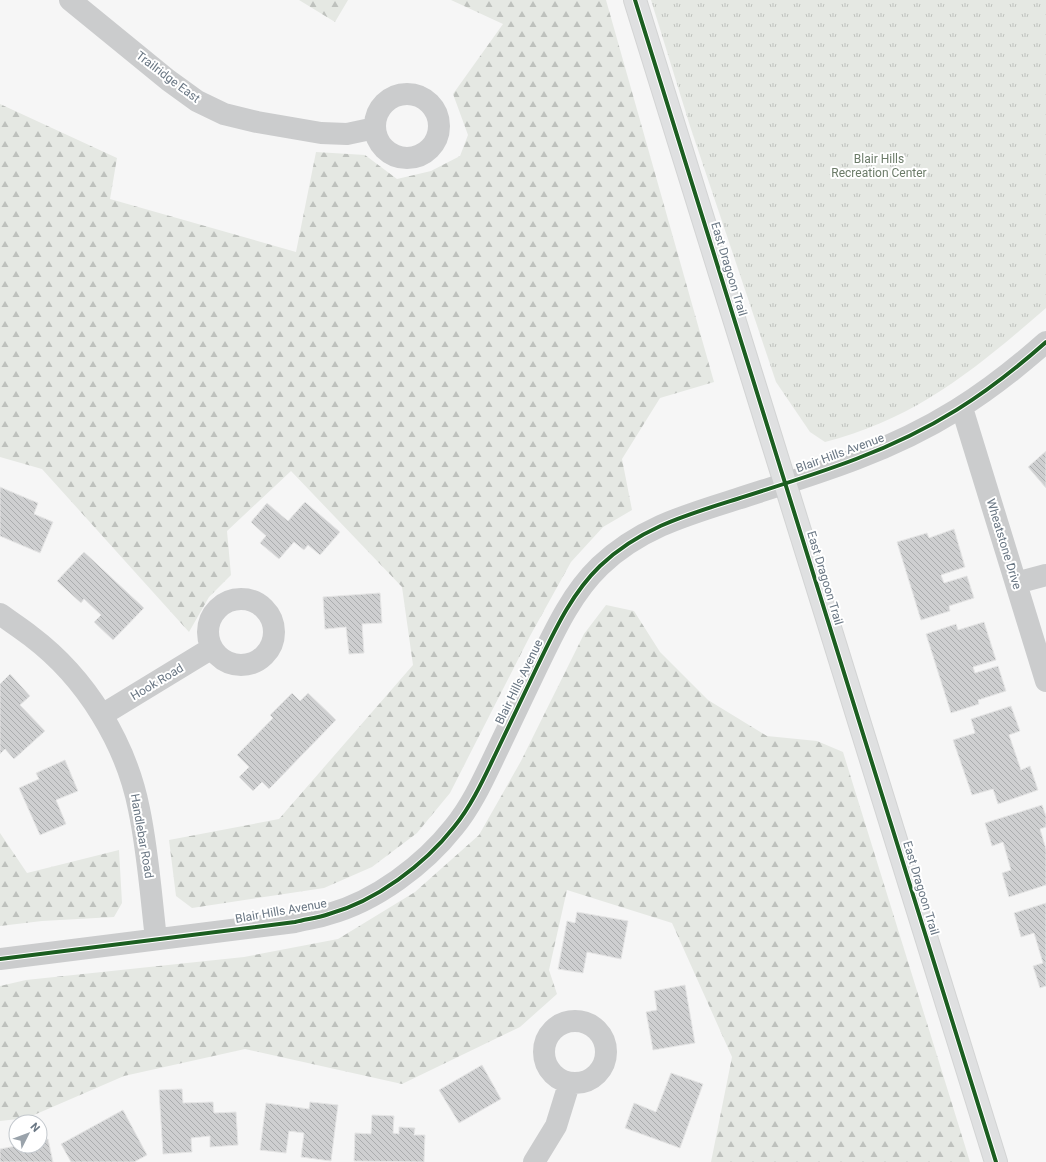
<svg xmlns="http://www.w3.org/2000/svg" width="1046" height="1162" viewBox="0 0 1046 1162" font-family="Roboto,sans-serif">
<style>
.forest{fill:url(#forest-firs)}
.park{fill:url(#park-tufts)}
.building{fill:url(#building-back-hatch);stroke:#e6e6e6}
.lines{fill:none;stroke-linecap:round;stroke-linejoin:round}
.secondary-casing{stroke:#d3d4d4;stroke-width:24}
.street{stroke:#cbcccd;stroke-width:22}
.secondary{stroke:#dfe0e1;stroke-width:22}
.cycleway-casing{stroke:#fff;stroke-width:6}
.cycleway{stroke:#1b5e20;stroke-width:4}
.labels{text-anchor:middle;stroke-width:4;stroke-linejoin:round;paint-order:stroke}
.street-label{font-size:12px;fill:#697683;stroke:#fff}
.park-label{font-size:12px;fill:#6b7b68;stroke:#fff}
</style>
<defs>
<pattern id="forest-firs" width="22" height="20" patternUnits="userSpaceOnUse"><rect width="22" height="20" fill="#e5e8e3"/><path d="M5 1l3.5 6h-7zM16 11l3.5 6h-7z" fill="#bec1bd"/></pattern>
<pattern id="park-tufts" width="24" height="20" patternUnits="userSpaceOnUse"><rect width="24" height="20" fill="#e5e8e3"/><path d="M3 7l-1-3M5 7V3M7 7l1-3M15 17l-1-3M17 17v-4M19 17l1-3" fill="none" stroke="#bec1bd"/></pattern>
<pattern id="building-back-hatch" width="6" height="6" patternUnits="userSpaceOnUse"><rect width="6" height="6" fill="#cecfd0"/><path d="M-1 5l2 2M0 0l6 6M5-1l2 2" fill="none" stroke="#abadae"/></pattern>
</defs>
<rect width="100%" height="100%" fill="#f6f6f6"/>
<path class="forest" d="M 299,0 L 348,0 L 335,22 Z
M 451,0 L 606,0 L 714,382 L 660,398 L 622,459 L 632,510 L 603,527 L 571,562 L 530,636 L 450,793 L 417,833 L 372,867 L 324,888 L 192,908 L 176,896 L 169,840 L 279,819 L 413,665 L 402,587 L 291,471 L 227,531 L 231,575 L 209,597 L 189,632 L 42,469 L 0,457 L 0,104 L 117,158 L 110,199 L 296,252 L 316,152 L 365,155 L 397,179 L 431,171 L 460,156 L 468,135 L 453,94 L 503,24 Z
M 606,605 L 634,611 L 660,652 L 708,700 L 767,736 L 817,741 L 843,752 L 970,1162 L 711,1162 L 732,1057 L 672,923 L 567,890 L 549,970 L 557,994 L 520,1027 L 402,1084 L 245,1049 L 124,1076 L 27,1118 L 0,1121 L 0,986 L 26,980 L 244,957 L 338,939 L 415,892 L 479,835 L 521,761 L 584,634 Z
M 0,833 L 27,873 L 119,850 L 122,903 L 114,917 L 42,921 L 0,926 Z"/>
<path class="park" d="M 651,0 L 1046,0 L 1046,308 C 977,368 916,419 825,442 L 810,432 L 776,382 L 690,126 Z"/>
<path class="building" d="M 1046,451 L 1046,488 L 1028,467 Z
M 0,487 L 38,503 L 34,514 L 53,522 L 40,553 L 0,536 Z
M 305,502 L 340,532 L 320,555 L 308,545 L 304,550 L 294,542 L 279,559 L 260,543 L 266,536 L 251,522 L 267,503 L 288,521 Z
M 954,529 L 965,567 L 941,575 L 944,583 L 967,576 L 974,598 L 949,606 L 950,611 L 921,620 L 897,542 L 927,533 L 929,538 Z
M 84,552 L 144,608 L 113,640 L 94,622 L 101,615 L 84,599 L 81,603 L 57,581 Z
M 380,593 L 382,623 L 362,624 L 364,653 L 349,654 L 346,627 L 325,629 L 323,597 Z
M 984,622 L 996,660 L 973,667 L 975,673 L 998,666 L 1006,691 L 978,700 L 979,704 L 951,713 L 926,634 L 956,624 L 958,630 Z
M 10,674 L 30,696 L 20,705 L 45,731 L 14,759 L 5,749 L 0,754 L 0,684 Z
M 292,693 L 300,701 L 308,693 L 336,720 L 269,789 L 262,782 L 253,791 L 239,777 L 249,767 L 237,755 L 273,718 L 270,715 Z
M 1011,706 L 1020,731 L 1009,735 L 1021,770 L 1030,766 L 1038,790 L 998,804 L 993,789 L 972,795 L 953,740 L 975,733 L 971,719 Z
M 65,760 L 78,791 L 56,800 L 66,824 L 40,835 L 19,788 L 39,779 L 36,773 Z
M 1042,805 L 1046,816 L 1046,827 L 1040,829 L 1046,849 L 1046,885 L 1009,897 L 1002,873 L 1011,870 L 1003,842 L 992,846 L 985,823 Z
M 1046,903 L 1046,986 L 1040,988 L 1033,966 L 1043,963 L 1034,933 L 1021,937 L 1014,913 Z
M 577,912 L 628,921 L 621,959 L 587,952 L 583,973 L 558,969 L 567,921 L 575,923 Z
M 685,985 L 695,1043 L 653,1050 L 646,1012 L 657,1010 L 654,991 Z
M 482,1065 L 501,1099 L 459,1123 L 439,1090 Z
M 671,1073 L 703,1084 L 680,1148 L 625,1128 L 634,1103 L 656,1112 Z
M 182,1089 L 183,1103 L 213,1102 L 214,1113 L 236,1112 L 238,1145 L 210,1147 L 210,1136 L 191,1138 L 192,1152 L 163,1154 L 159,1090 Z
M 310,1102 L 338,1105 L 331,1161 L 301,1157 L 304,1133 L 289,1131 L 286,1153 L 260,1150 L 266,1103 L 309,1109 Z
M 123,1110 L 147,1155 L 134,1162 L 71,1162 L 61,1144 Z
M 372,1115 L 394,1116 L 393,1133 L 399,1134 L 399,1127 L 415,1128 L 414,1135 L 425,1135 L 424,1162 L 354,1161 L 355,1133 L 371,1134 Z
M 48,1139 L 53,1162 L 0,1162 L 0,1149 L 16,1146 L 40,1146 L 40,1141 Z"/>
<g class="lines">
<g class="secondary-casing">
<path id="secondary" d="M 635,0 L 996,1162"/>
</g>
<path class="street" d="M 70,0 L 168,80 L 197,101 L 224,114 L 257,122 L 321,133 L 347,134 L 375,128
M375 126a32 32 0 1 1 64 0a32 32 0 1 1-64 0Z
M 962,408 L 1046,681
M 1016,583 L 1046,575
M208 632a33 33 0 1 1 66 0a33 33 0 1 1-66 0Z
M 0,614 C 11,622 22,629 32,637 C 86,678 126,743 139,809 C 148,852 151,896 156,939
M 102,715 L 212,648
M 0,959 L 295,922 C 306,919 318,918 329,914 C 376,901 424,865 454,827 C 472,805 484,778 496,753 C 510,724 523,696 537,667 C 554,632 571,594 600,566 C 640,528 686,515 737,499 C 777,486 817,474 856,459 C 932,430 985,396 1046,342
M544 1052a31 31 0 1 1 62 0a31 31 0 1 1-62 0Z
M 534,1162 L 556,1126 L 569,1084"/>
<use href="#secondary" class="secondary"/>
<g class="cycleway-casing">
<path id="cycleway" d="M 635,0 L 996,1162
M 0,959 L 295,922 C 306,919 318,918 329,914 C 376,901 424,865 454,827 C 472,805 484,778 496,753 C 510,724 523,696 537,667 C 554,632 571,594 600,566 C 640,528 686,515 737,499 C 777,486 817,474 856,459 C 932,430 985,396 1046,342"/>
</g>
<use href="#cycleway" class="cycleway"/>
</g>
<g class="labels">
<g class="street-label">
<text transform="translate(168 77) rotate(37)" y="4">Trailridge East</text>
<text transform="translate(729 269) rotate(73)" y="4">East Dragoon Trail</text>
<text transform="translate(840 453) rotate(-20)" y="4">Blair Hills Avenue</text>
<text transform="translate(1004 544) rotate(73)" y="4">Wheatstone Drive</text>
<text transform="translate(825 578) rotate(73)" y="4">East Dragoon Trail</text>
<text transform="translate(157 682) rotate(-31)" y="4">Hook Road</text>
<text transform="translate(519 682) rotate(-64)" y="4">Blair Hills Avenue</text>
<text transform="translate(142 836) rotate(80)" y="4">Handlebar Road</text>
<text transform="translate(921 888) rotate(73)" y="4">East Dragoon Trail</text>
<text transform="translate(281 911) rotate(-10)" y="4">Blair Hills Avenue</text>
</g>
<g class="park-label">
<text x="879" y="163">Blair Hills<tspan x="879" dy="14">Recreation Center</tspan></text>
</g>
</g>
<g transform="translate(28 1134) rotate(48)"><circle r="19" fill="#ffffff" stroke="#c3c8cd"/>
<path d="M0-3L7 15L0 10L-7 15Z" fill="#9aa3ab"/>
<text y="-6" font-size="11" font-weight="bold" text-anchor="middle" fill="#697683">N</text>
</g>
</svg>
